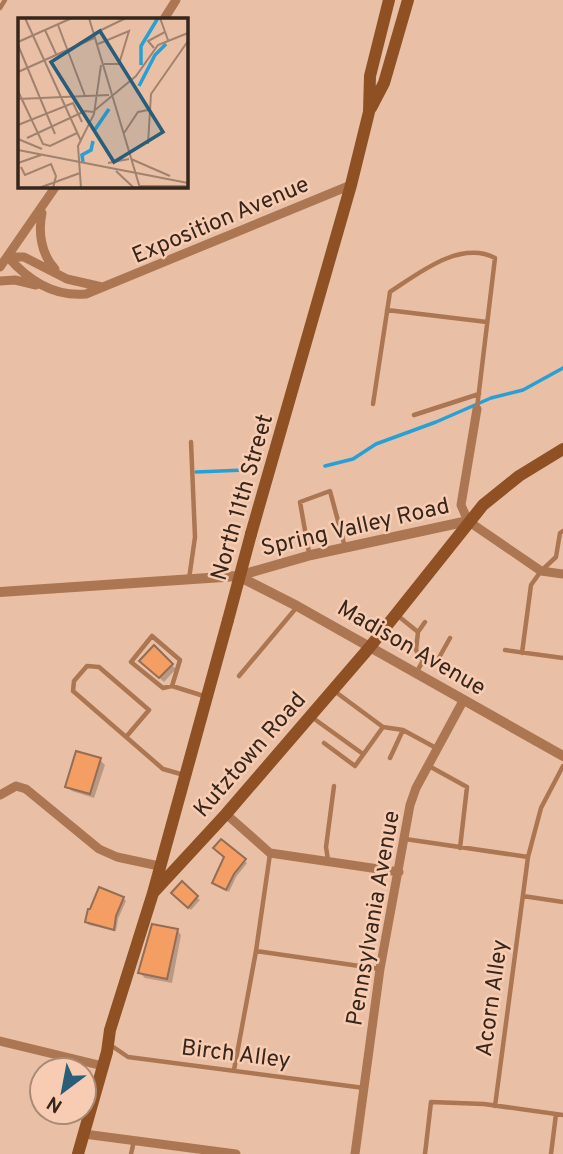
<svg xmlns="http://www.w3.org/2000/svg" width="563" height="1154" viewBox="0 0 563 1154" font-family="Overpass,sans-serif">
<style>
.shadow{fill:#0003}
.lines{fill:none;stroke-linecap:round;stroke-linejoin:round}
.stream{stroke:#27a0d6;stroke-width:3.5}
.building{fill:#f59e63;stroke:#936d55;stroke-width:2}
.service{stroke:#ac7652;stroke-width:4.5}
.minor{stroke:#ac7652;stroke-width:9}
.tertiary{stroke:#ac7652;stroke-width:10}
.secondary{stroke:#8f5123;stroke-width:12}
.secondary-bridge{stroke:#8f5123;stroke-width:12}
.labels{text-anchor:middle;stroke-width:5;stroke-linejoin:round;paint-order:stroke}
.street-label{font-size:23px;fill:#36261c;stroke:#f7ccb2}
.inset-river{fill:none;stroke:#27a0d6;stroke-width:3.5}
.inset-road{fill:none;stroke:#a1826e;stroke-width:2}
.view{fill:#295e7a;fill-opacity:0.15;stroke:#295e7a;stroke-width:3.5}
.inset-edge{fill:none;stroke:#36261c;stroke-width:3.5}
</style>
<rect width="100%" height="100%" fill="#e9c0a5"/>
<path class="shadow" d="M 154,648 L 176,669 L 164,682 L 141,661 Z
M 100,760 L 105,765 L 94,798 L 72,791 L 67,786 Z
M 221,841 L 247,863 L 236,877 L 229,892 L 214,883 L 226,857 Z
M 182,884 L 200,900 L 191,910 L 173,893 Z
M 123,898 L 126,901 L 118,919 L 116,931 L 89,925 L 86,922 Z
M 177,930 L 181,935 L 172,983 L 145,978 L 140,973 Z"/>
<g class="lines">
<path class="stream" d="M 325,466 L 353,459 L 376,444 L 436,422 L 491,398 L 523,390 L 563,368
M 196,472 L 245,470"/>
</g>
<path class="building" d="M 154,645 L 173,664 L 159,678 L 139,661 Z
M 76,751 L 101,758 L 90,794 L 65,787 Z
M 221,839 L 246,859 L 234,874 L 226,890 L 212,883 L 224,857 L 213,848 Z
M 182,881 L 198,896 L 188,908 L 171,893 Z
M 99,887 L 124,897 L 116,916 L 114,930 L 85,922 L 88,909 L 90,909 Z
M 152,924 L 178,929 L 167,979 L 138,973 Z"/>
<g class="lines">
<path class="service" d="M 0,8 L 5,0
M 387,310 L 487,322
M 373,404 L 390,292 C 419,273 460,240 495,258 L 477,408
M 414,415 L 479,394
M 309,553 L 300,502 L 330,491 L 345,547
M 189,579 L 195,537 L 191,442
M 397,615 L 418,632 L 416,650 L 423,661
M 418,632 L 425,622
M 505,650 L 563,658
M 522,653 L 531,585 L 541,571 L 556,557 L 560,533 L 563,531
M 416,673 L 423,661 L 433,665 L 436,663 L 450,638
M 239,676 L 297,607
M 172,686 L 180,660 L 152,636 L 131,662 L 163,688 L 172,686 L 207,697
M 333,690 L 383,727
M 313,718 L 363,754
M 126,737 L 149,710 L 99,667 L 87,666 L 74,681 L 73,691 L 163,769 L 184,775
M 324,743 L 355,766 L 383,727 L 403,730 L 438,749
M 390,758 L 403,730
M 429,766 L 467,787 L 460,848
M 405,839 L 528,857
M 328,860 L 326,847 L 334,786
M 523,896 L 563,902
M 256,951 L 380,969
M 109,1044 L 128,1057 L 364,1088
M 234,1070 L 256,951 L 270,854
M 495,1106 L 528,857 L 541,808 L 563,766
M 131,1154 L 134,1141
M 425,1154 L 431,1102 L 484,1104 L 563,1115
M 551,1154 L 556,1114"/>
<path class="minor" d="M 164,19 L 176,0
M 42,213 C 38,232 41,254 55,269
M 8,257 C 28,280 54,297 86,294 L 351,185
M 8,257 L 24,257 L 67,279 L 102,287
M 0,267 L 56,186
M 0,281 L 15,280 L 36,285
M 477,409 L 461,505 L 468,521 L 541,571 L 563,574
M 0,795 L 16,786 L 26,789 L 99,849 L 117,857 L 159,866
M 226,814 L 270,853 L 399,872
M 0,1041 L 103,1066
M 84,1134 L 236,1154
M 355,1154 L 380,969 L 410,805 L 416,788 L 463,701"/>
<path class="tertiary" d="M 238,576 L 297,606 L 563,756
M 0,592 L 238,576 L 311,555 L 468,521"/>
<path class="secondary" d="M 371,108 L 384,83 L 408,0
M 251,534 L 351,185 L 369,112 L 370,76 L 389,0
M 153,893 L 228,620
M 78,1154 L 107,1052 L 110,1030 L 153,893 L 226,814 L 369,648 L 483,505 L 519,476 L 563,449"/>
<path class="secondary-bridge" d="M 228,620 L 251,534"/>
</g>
<g class="labels">
<g class="street-label">
<text transform="translate(220 219) rotate(-23)" y="8">Exposition Avenue</text>
<text transform="translate(241 497) rotate(-74)" y="8">North 11th Street</text>
<text transform="translate(355 526) rotate(-13)" y="8">Spring Valley Road</text>
<text transform="translate(412 647) rotate(30)" y="8">Madison Avenue</text>
<text transform="translate(249 754) rotate(-49)" y="8">Kutztown Road</text>
<text transform="translate(372 918) rotate(-80)" y="8">Pennsylvania Avenue</text>
<text transform="translate(491 998) rotate(-82)" y="8">Acorn Alley</text>
<text transform="translate(236 1053) rotate(7)" y="8">Birch Alley</text>
</g>
</g>
<g transform="translate(18 18)">
<rect width="170" height="170" fill="#e9c0a5"/>
<path class="inset-river" d="M 123,47 L 123,28 L 140,0M 121,68 L 137,37 L 148,26M 76,113 L 91,91M 65,144 L 64,137 L 73,132 L 75,123"/>
<path class="inset-road" d="M 7,0 L 63,123M 71,0 L 122,170M 142,0 L 150,22M 40,7 L 67,78M 27,12 L 38,36M 75,16 L 108,0M 0,24 L 54,0M 80,26 L 111,13 L 101,46 L 86,46M 0,27 L 37,116M 136,30 L 130,23 L 147,14M 0,54 L 76,20M 0,73 L 25,126 L 32,128 L 59,115M 0,81 L 91,77M 77,92 L 118,58 L 140,27 L 170,15M 0,107 L 55,85 L 64,104M 106,115 L 120,94 L 130,92M 9,120 L 67,93 L 76,94M 0,121 L 24,131M 130,126 L 133,76 L 170,23M 0,132 L 170,165M 113,141 L 152,158M 0,145 L 23,137M 90,145 L 111,141M 3,149 L 7,157 L 33,146 L 38,158 L 35,170M 98,153 L 116,170M 121,168 L 168,168M 21,170 L 62,155M 63,170 L 60,128 L 76,96 L 83,47"/>
<path class="view" d="M 82,13 L 145,114 L 96,144 L 33,44 Z"/>
<rect width="170" height="170" class="inset-edge"/>
</g>
<g transform="translate(63 1091) rotate(212)"><circle r="33" fill="#f7ccb2" stroke="#aa8a76" stroke-width="2"/>
<path d="M0-5L12 26L0 18L-12 26Z" fill="#295e7a"/>
<text y="-10" font-size="19" font-weight="bold" text-anchor="middle" fill="#36261c">N</text>
</g>
</svg>
